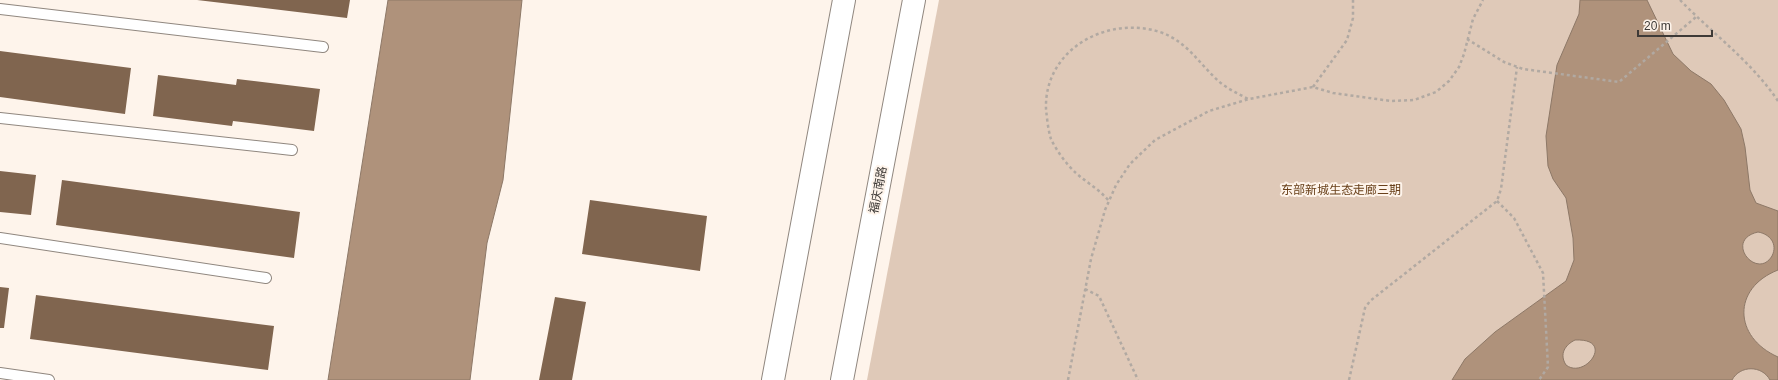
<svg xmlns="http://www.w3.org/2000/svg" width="1778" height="380" viewBox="0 0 1778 380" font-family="Arial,'Noto Sans SC',sans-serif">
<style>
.green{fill:#dfc9b8}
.water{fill:#af927b;stroke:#8d7867;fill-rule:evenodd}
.building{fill:#80654f}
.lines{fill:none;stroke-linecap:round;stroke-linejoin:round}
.service-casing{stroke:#90877f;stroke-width:12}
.primary-casing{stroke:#90877f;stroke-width:24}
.path{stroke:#b1a9a2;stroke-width:2.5;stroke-dasharray:3 3;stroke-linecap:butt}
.service{stroke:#fff;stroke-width:10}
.primary{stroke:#fff;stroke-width:22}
.labels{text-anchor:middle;stroke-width:4;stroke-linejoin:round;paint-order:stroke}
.street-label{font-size:12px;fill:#3e3a37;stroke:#fef4eb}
.park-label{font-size:12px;fill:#69401a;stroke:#fef4eb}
</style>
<rect width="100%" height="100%" fill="#fef4eb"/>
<path class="green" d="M 939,0 L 1778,0 L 1778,380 L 867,380 Z"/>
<path class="water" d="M 388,0 L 522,0 L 503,180 L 487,243 L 470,380 L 328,380 Z
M 1580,0 L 1647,0 L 1673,54 L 1691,71 L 1711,84 L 1724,100 L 1741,129 L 1745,147 L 1750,190 L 1756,203 L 1778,211 L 1778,270 C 1732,288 1733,337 1778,357 L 1778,380 L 1770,380 C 1762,365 1740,365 1732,380 L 1452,380 L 1465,359 L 1495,332 L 1566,281 L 1574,260 L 1573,238 L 1566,198 L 1553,179 L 1548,166 L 1546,136 L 1557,65 L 1579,14 ZM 1758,232 C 1770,234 1778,244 1772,256 C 1757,281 1723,240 1758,232 ZM 1575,340 C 1616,338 1585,380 1566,365 C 1559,354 1565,345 1575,340 Z"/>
<path class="building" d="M 197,0 L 350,0 L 347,18 Z
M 0,51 L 131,68 L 125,114 L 0,97 Z
M 158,75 L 236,85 L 237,79 L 320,89 L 314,131 L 233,121 L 232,126 L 153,116 Z
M 0,171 L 36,175 L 31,215 L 0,212 Z
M 62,180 L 300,212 L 294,258 L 56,225 Z
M 590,200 L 707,216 L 700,271 L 582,254 Z
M 0,287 L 9,288 L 4,328 L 0,328 Z
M 36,295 L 274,326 L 268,370 L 30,339 Z
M 555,297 L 586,302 L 572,380 L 539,380 Z"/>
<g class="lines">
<g class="service-casing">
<path id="service" d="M 0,9 L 323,47
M 0,118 L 292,150
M 0,238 L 266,278
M 0,373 L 49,380"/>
</g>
<g class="primary-casing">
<path id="primary" d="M 773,380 L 844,0
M 842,380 L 914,0"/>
</g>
<path class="path" d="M 1680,0 C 1713,34 1751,61 1778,101
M 1467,39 L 1504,62 L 1523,69 L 1619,82 L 1696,17
M 1313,87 L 1347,40 L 1353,18 L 1353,0
M 1108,200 C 1099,189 1087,183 1076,173 C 1067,165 1056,150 1051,139 C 1048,130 1047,118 1046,109 C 1044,50 1106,15 1160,32 C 1189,42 1200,66 1222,84 C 1230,90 1239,94 1248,99
M 1497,201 L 1514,218 L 1543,273 L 1548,367 L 1539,380
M 1085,289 L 1099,296 L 1138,380
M 1068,380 L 1091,259 L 1105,210 L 1116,185 L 1130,164 L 1155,140 L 1209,111 L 1249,99 L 1313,87 L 1333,93 L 1391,101 L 1414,100 L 1436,92 L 1449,81 L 1459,67 L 1464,54 L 1473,19 L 1483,0
M 1349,380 L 1365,308 L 1370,301 L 1497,201 L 1501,189 L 1517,67"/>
<use href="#service" class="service"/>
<use href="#primary" class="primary"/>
</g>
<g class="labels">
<g class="street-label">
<text transform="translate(878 190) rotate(-79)" y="4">福庆南路</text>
</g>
<g class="park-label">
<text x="1341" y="194">东部新城生态走廊三期</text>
</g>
</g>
<path d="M1638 30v6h74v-6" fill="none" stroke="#3e3a37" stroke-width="2"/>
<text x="1644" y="30" font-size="12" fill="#3e3a37" stroke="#fef4eb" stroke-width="3" paint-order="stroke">20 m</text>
</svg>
